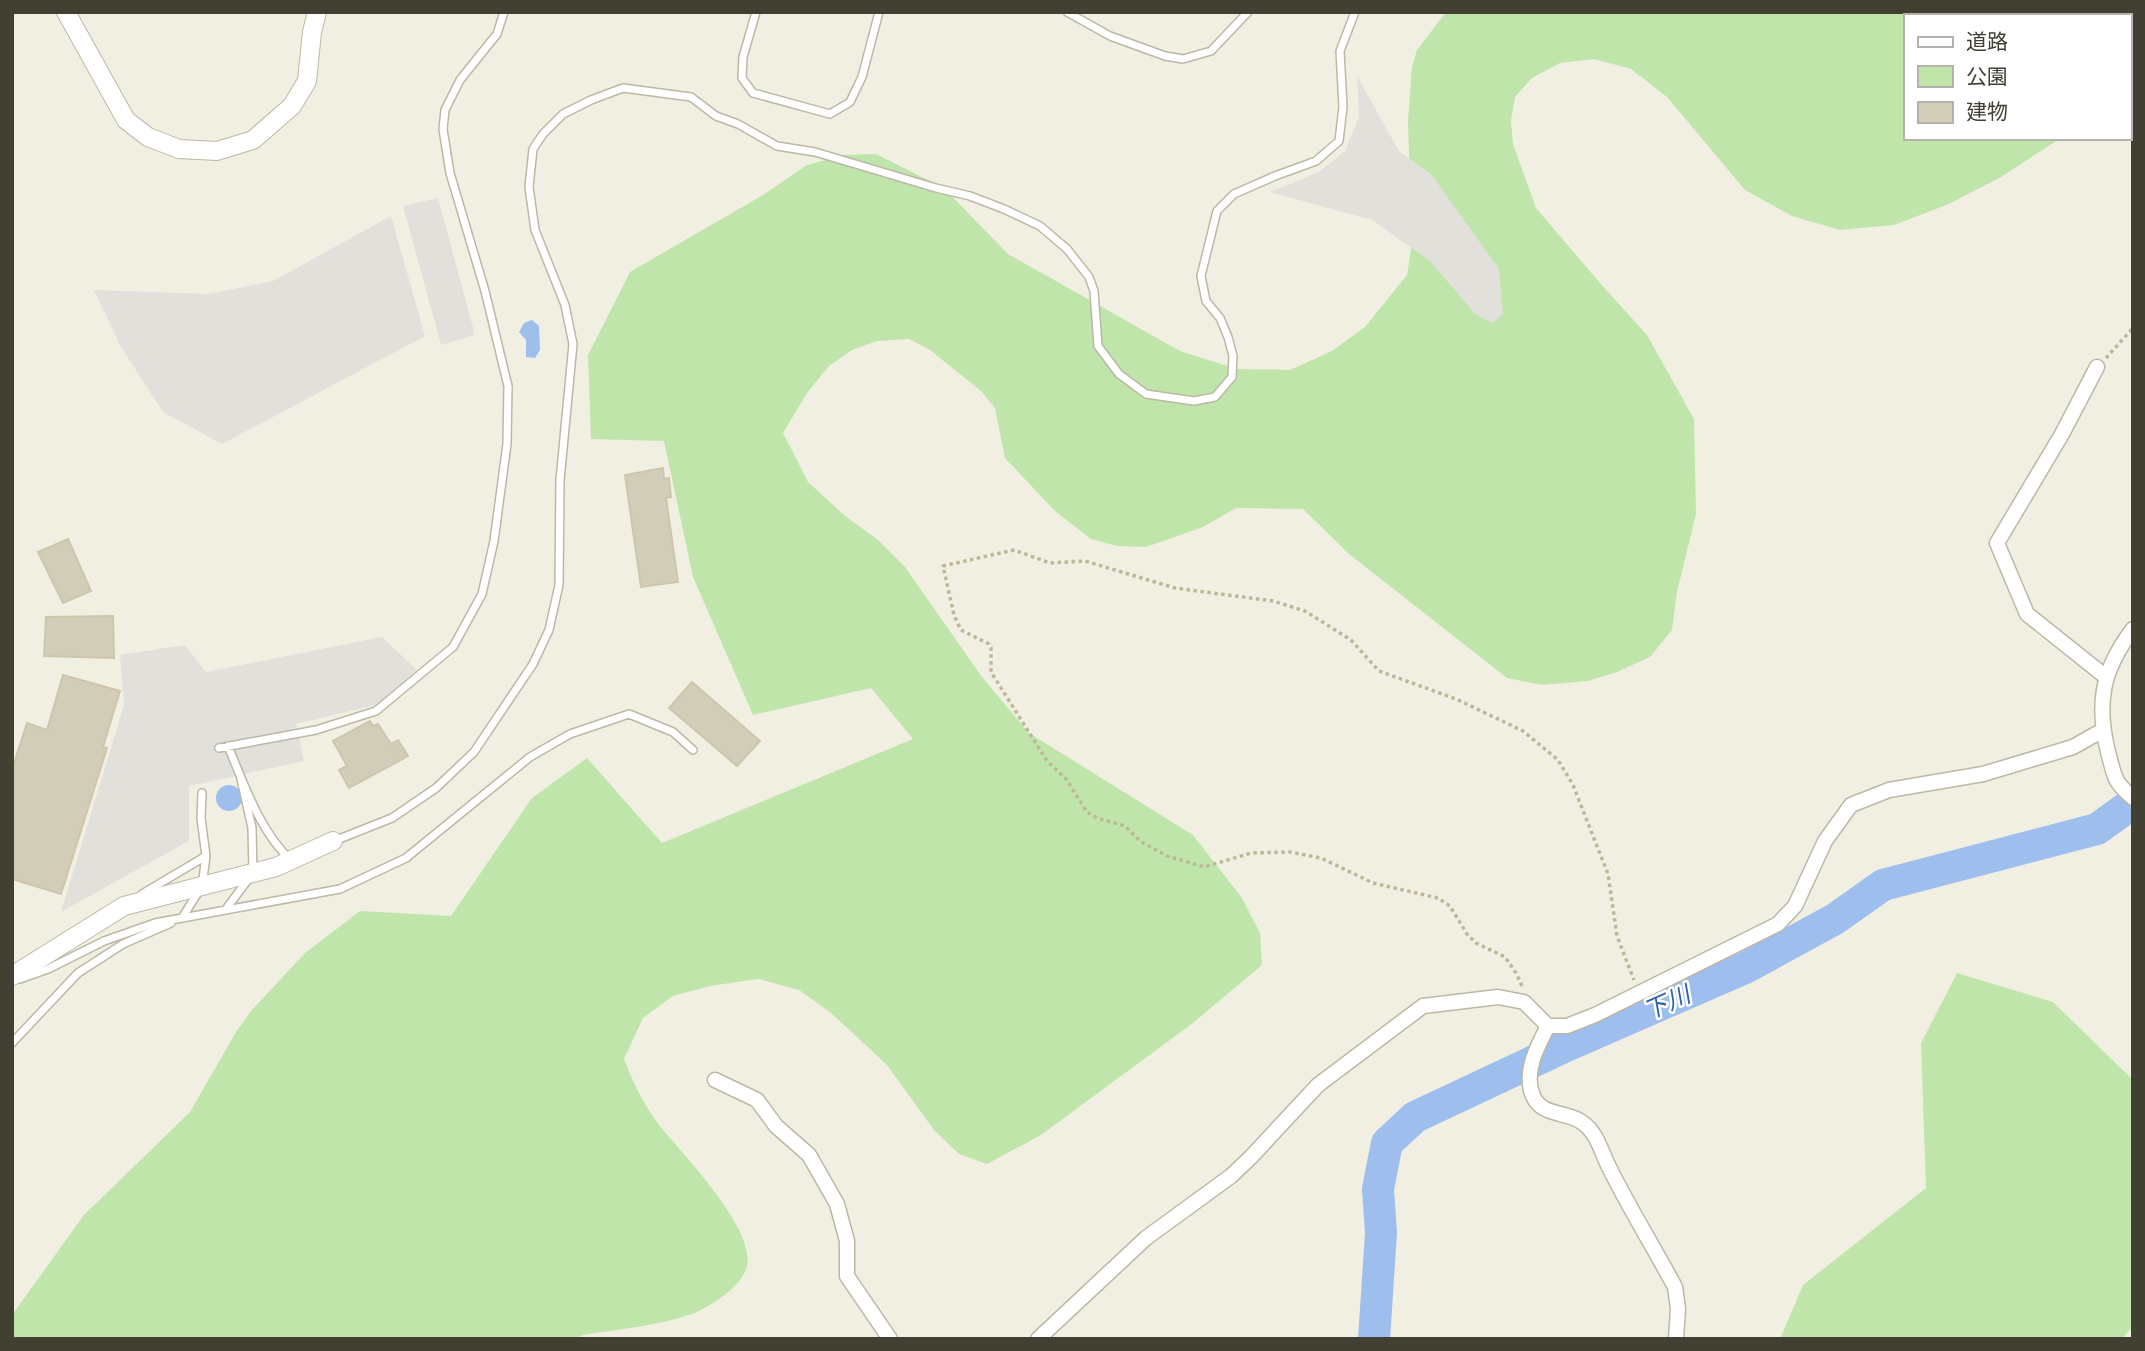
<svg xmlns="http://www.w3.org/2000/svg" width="2145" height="1351" viewBox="0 0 2145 1351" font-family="'Open Sans','Noto Sans JP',sans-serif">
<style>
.green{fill:#c0e5ab}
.parking{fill:#e1e0db}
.water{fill:#9ebeee}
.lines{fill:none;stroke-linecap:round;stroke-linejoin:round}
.river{stroke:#9ebeee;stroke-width:32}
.building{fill:#d2cdb8;stroke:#cdc6ab;stroke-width:2}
.service-casing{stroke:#bcb8a5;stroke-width:10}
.minor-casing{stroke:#bcb8a5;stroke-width:17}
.tertiary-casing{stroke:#bcb8a5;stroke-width:20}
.path{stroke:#bdb797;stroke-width:3.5;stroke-dasharray:3.5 3.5;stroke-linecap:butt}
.service{stroke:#fff;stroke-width:7}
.minor{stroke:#fff;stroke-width:14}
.tertiary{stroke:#fff;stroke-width:18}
.labels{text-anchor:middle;stroke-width:5;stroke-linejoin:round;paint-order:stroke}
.water-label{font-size:24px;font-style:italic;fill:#2f60ab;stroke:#fff}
</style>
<rect width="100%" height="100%" fill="#f1efe2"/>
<path class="green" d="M 1446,12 L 2133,12 L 2133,72 L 2129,78 L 2129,16 L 1905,16 L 1905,138 L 2061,138 L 2001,177 L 1949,204 L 1894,225 L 1840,230 L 1792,216 L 1745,190 L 1667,97 L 1631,69 L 1594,59 L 1560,63 L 1532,78 L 1515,97 L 1511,121 L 1513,144 L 1536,208 L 1600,283 L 1647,335 L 1694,419 L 1696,514 L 1677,592 L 1672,630 L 1650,657 L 1617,672 L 1588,681 L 1542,685 L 1507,678 L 1349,554 L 1303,509 L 1236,508 L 1203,527 L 1146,547 L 1117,546 L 1091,539 L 1055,511 L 1005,458 L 995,408 L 981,391 L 930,350 L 909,339 L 877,341 L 852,350 L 829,366 L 807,393 L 783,433 L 808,482 L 844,515 L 878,540 L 905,567 L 982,677 L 1029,733 L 1193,835 L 1242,898 L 1260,933 L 1262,965 L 1193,1023 L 1041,1135 L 987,1164 L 959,1154 L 934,1130 L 887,1065 L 831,1013 L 799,990 L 758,979 L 710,986 L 673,996 L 643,1018 L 624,1059 C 633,1082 644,1105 659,1125 C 683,1155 755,1227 747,1266 C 743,1286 710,1307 692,1314 C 658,1326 619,1329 583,1335 L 575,1339 L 12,1339 L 12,1315 L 84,1215 L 190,1112 L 236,1032 L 252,1010 L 305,953 L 360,911 L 451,916 L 532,798 L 587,758 L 662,843 L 913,739 L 871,688 L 753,715 L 693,577 L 664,441 L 591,439 L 588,355 L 630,272 L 763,195 L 807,165 L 844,155 L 876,154 L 944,188 L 1008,254 L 1180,351 L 1237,369 L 1290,370 L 1332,351 L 1365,327 L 1407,275 L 1412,242 L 1408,121 L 1412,67 L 1417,50 Z
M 1957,973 L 2053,1002 L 2133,1080 L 2133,1326 L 2122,1339 L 1780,1339 L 1803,1285 L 1926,1188 L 1921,1043 Z"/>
<path class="parking" d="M 1357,76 L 1399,151 L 1431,174 L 1499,269 L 1503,314 L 1492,323 L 1475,314 L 1430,261 L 1372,220 L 1270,192 L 1319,172 L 1345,151 L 1359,117 Z
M 438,198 L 475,335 L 441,345 L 403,206 Z
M 391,216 L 425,336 L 222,444 L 163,412 L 121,347 L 94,290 L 208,294 L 273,281 Z
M 382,637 L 417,670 L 376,705 L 296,724 L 304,761 L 189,786 L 189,841 L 61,912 L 124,705 L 120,655 L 185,645 L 206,672 Z"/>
<path class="water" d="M 532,320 L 539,326 L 540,350 L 535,358 L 526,357 L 526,340 L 519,332 L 524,323 Z
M216 798a13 13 0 1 1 26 0a13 13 0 1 1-26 0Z"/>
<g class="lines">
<path class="river" d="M 1374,1339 L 1381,1233 L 1378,1189 L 1387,1143 L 1415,1117 L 1566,1046 L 1747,967 L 1835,919 L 1883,885 L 2097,829 L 2133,803"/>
</g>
<path class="building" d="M 663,468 L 664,479 L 669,478 L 671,497 L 666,498 L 678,582 L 641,587 L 625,475 Z
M 68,539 L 91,591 L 63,603 L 38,552 Z
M 113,616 L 114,658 L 44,656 L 46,617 Z
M 63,675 L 120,691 L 103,747 L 107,748 L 61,894 L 12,879 L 12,770 L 27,723 L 47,730 Z
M 692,682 L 760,741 L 737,766 L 669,708 Z
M 370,721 L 373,726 L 378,724 L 391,744 L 398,740 L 408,756 L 349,788 L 339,770 L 347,766 L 333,741 Z"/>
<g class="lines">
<g class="service-casing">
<path id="service" d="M 756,12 L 743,57 L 742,78 L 753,93 L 830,114 L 850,102 L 862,77 L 879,12
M 1067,12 L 1110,36 L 1165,56 L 1183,59 L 1211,51 L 1248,12
M 228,746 C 243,782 261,834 291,860
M 219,748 L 316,730 L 376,711 L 453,647 L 482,594 L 494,541 L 507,444 L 508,386 L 485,291 L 450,173 L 443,129 L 445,110 L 460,80 L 497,34 L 504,12
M 334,841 L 392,818 L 436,788 L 474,752 L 533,664 L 549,630 L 559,585 L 560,480 L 573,344 L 565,305 L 535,230 L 529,187 L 533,149 L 543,134 L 563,114 L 591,100 L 623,88 L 691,97 L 716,116 L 738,124 L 777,146 L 815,152 L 936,188 L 970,196 L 1004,209 L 1040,226 L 1067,249 L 1089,277 L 1094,291 L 1098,346 L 1119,374 L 1146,394 L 1194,401 L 1215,397 L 1232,377 L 1233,356 L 1228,337 L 1220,318 L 1206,301 L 1201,276 L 1217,211 L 1234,194 L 1275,176 L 1316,161 L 1339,141 L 1343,107 L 1340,51 L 1355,12
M 142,894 L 206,856 L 201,818 L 202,793
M 226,909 L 253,873 L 252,828 L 241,779
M 182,918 L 202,886 L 206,856
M 20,979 L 48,969 L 104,941 L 155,923 L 340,889 L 406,858 L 530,757 L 570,734 L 629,714 L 673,732 L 693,750
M 12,1043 L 78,973 L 123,944 L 171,923"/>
</g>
<g class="minor-casing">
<path id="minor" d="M 2097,367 L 2062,434 L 1997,543 L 2027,614 L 2106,677
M 2133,629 C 2102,670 2096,703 2108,752 C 2115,777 2113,781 2133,798
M 1548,1026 C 1537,1047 1523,1073 1533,1096 C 1542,1117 1568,1111 1583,1123 C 1597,1133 1601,1151 1608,1165 C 1628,1206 1653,1246 1675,1287 L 1678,1309 L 1676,1339
M 715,1080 L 757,1100 L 776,1126 L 809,1155 L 837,1204 L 847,1241 L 847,1276 L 890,1339
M 1038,1339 L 1146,1238 L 1231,1176 L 1251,1157 L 1318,1085 L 1423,1006 L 1498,997 L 1524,1002 L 1548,1026 L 1567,1026 L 1595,1015 L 1778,924 L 1795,906 L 1825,841 L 1851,805 L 1889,790 L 1983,774 L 2073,747 L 2103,730"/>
</g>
<g class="tertiary-casing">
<path id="tertiary" d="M 66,12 L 126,120 L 148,137 L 179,149 L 217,151 L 253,140 L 292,106 L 307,81 L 312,32 L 317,12
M 12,976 L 124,906 L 276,867 L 333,841"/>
</g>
<path class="path" d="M 2106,358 L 2133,328
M 1522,986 L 1516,973 L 1505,957 L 1476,943 L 1467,934 L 1450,906 L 1438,898 L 1373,883 L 1321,858 L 1290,852 L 1251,853 L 1204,867 L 1167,856 L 1140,841 L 1125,826 L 1097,818 L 1087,812 L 1066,779 L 1047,761 L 991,672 L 991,648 L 989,644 L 961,630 L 954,615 L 943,566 L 1014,550 L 1050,563 L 1085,561 L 1175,588 L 1273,601 L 1305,611 L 1351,640 L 1379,671 L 1456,699 L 1523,731 L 1558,760 L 1573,785 L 1608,874 L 1617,936 L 1634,980"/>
<use href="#service" class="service"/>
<use href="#minor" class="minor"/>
<use href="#tertiary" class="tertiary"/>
</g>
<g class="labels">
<g class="water-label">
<text transform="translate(1667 1003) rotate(-24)" y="8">下川</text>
</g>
</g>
<rect width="2145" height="1351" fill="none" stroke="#423f33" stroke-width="28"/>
<rect x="1904" y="14" width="228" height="126" fill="#ffffff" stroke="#b3b2ad" stroke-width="2"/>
<rect x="1918" y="37" width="35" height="10" fill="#ffffff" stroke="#b3b2ad" stroke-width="2"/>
<text x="1966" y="49" font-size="21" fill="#423f33">道路</text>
<rect x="1918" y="66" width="35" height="21" fill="#c0e5ab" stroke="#b3b2ad" stroke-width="2"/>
<text x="1966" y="84" font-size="21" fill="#423f33">公園</text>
<rect x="1918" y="102" width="35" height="21" fill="#d2cdb8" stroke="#b3b2ad" stroke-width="2"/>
<text x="1966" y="119" font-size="21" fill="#423f33">建物</text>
</svg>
